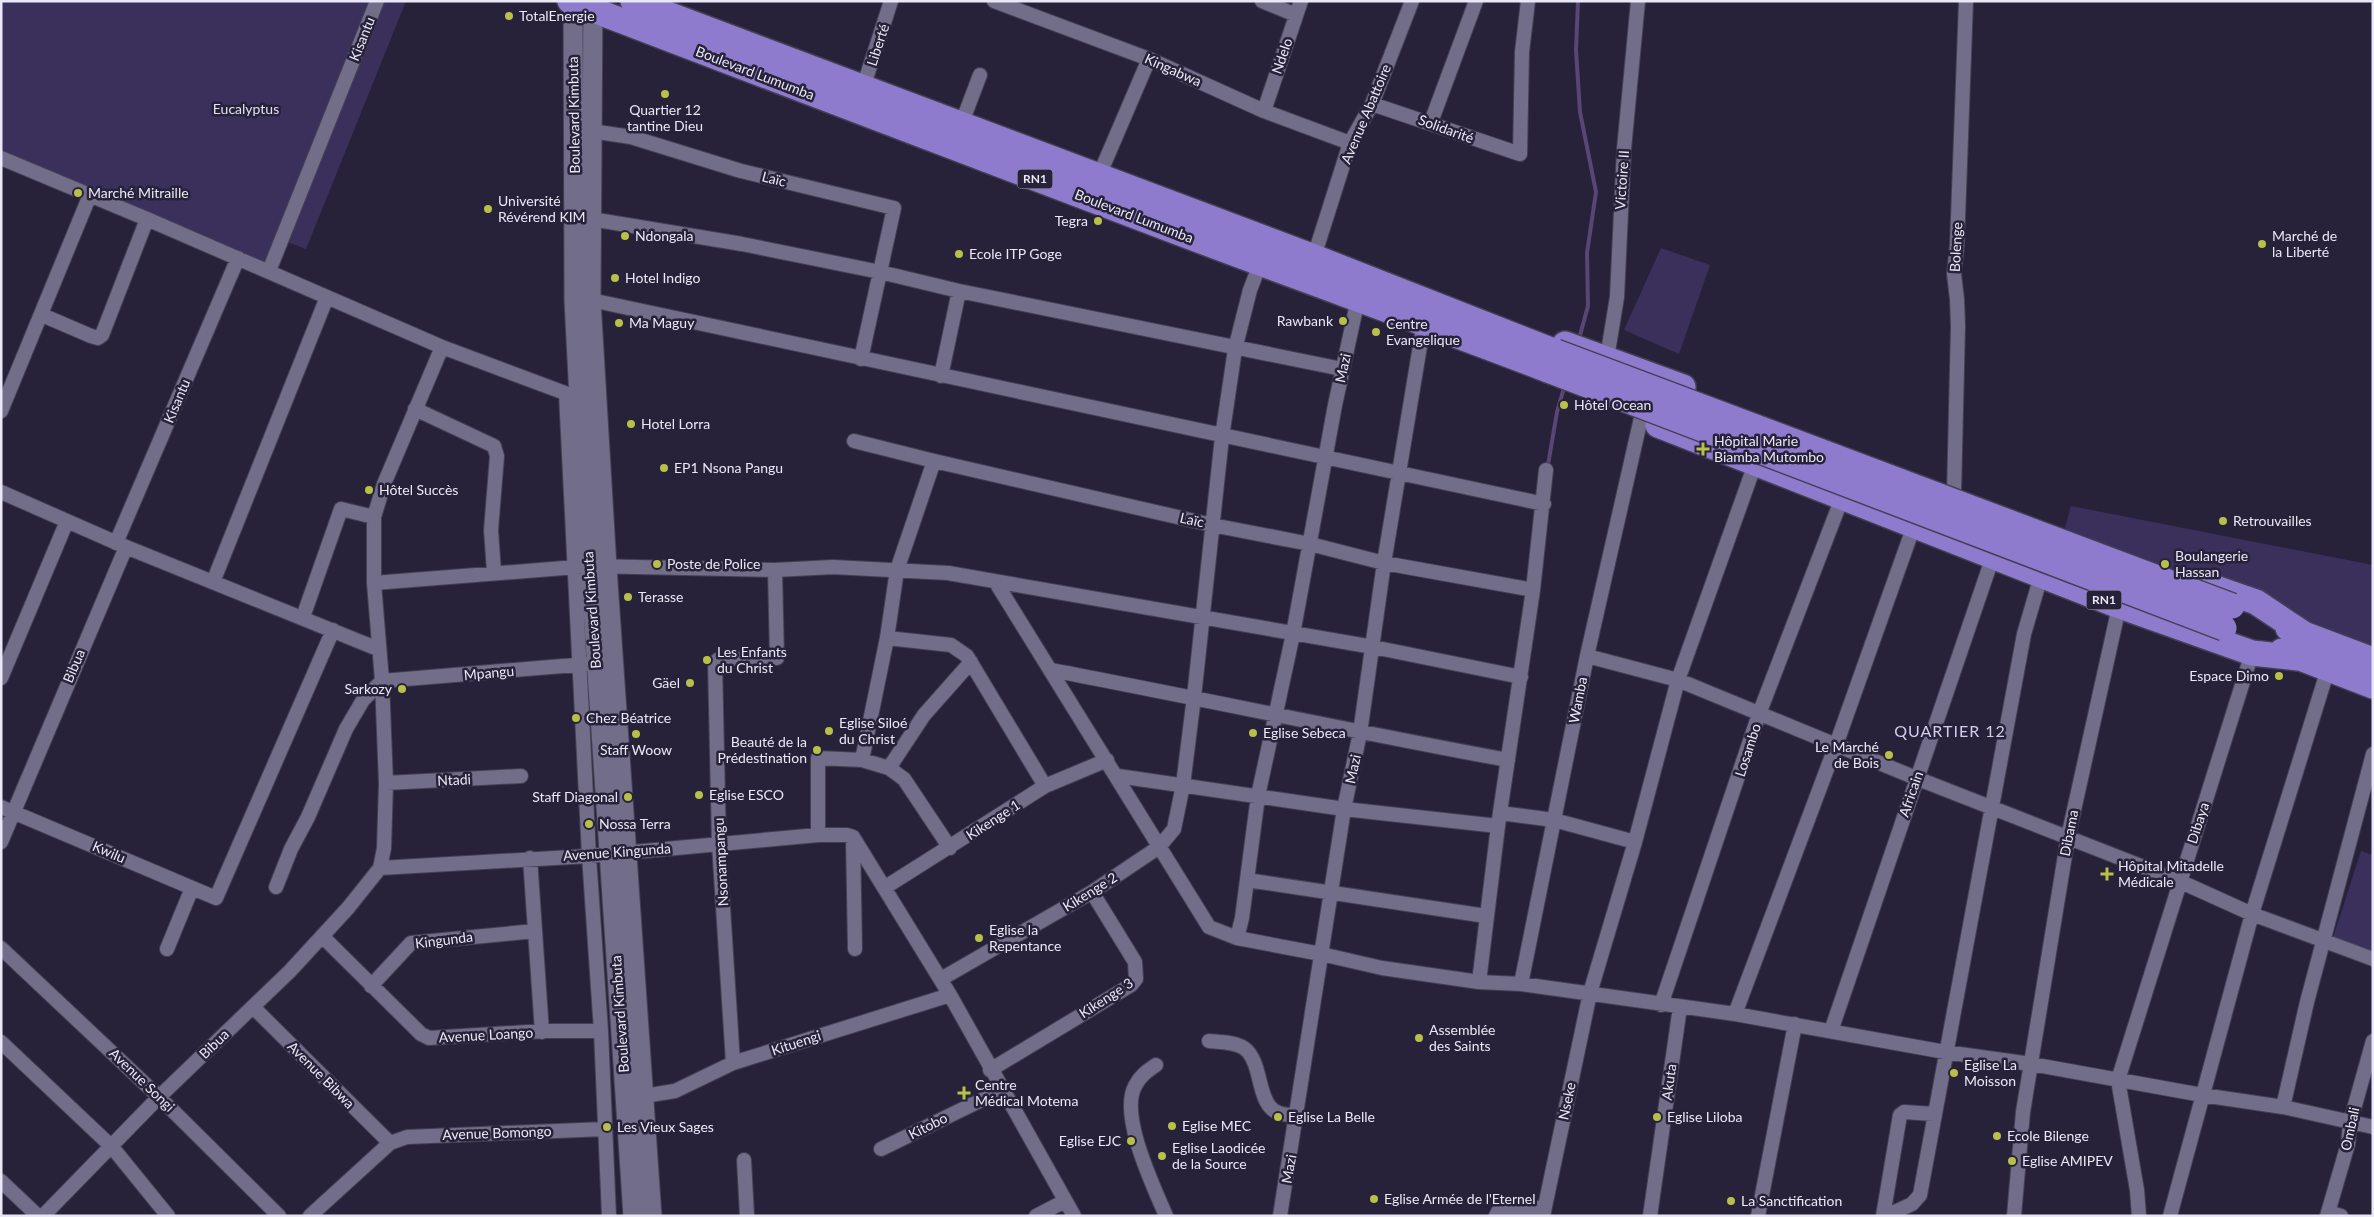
<svg xmlns="http://www.w3.org/2000/svg" width="2374" height="1217" viewBox="0 0 2374 1217" font-family="Lato,sans-serif">
<style>
.green{fill:#3b305c}
.lines{fill:none;stroke-linecap:round;stroke-linejoin:round}
.stream{stroke:#594677;stroke-width:4}
.street-casing{stroke:#444054;stroke-width:16}
.secondary-casing{stroke:#444054;stroke-width:21}
.highway-casing{stroke:#444054;stroke-width:28}
.street{stroke:#726d89;stroke-width:14}
.secondary{stroke:#726d89;stroke-width:19}
.highway{stroke:#8e7bcd;stroke-width:25}
.highway-bridge-casing{stroke:#444054;stroke-width:28;stroke-linecap:butt}
.highway-bridge{stroke:#8e7bcd;stroke-width:25}
.poi-dot{fill:#b8c147;stroke:#272239;stroke-width:2}
.labels{text-anchor:middle;stroke-width:5;stroke-linejoin:round;paint-order:stroke}
.shield{fill:#272239;stroke:#b0acbe;stroke-width:1}
.shield-label{font-size:12px;font-weight:bold;fill:#eae7f7}
.poi-label{font-size:14px;fill:#eae7f7;stroke:#272239;text-anchor:start}
.street-label{font-size:14px;fill:#eae7f7;stroke:#272239}
.park-label{font-size:14px;fill:#e2dff3;stroke:#272239}
.quarter-label{font-size:16px;letter-spacing:1px;fill:#d3ceed;stroke:#272239}
</style>
<rect width="100%" height="100%" fill="#272239"/>
<path class="green" d="M 1,1 L 406,1 L 306,249 L 285,241 L 269,279 L 1,161 Z
M 1661,248 L 1710,265 L 1679,354 L 1624,330 Z
M 2071,506 L 2373,565 L 2373,647 L 2063,535 Z
M 2361,851 L 2373,855 L 2373,954 L 2333,938 Z"/>
<g class="lines">
<path class="stream" d="M 1578,1 L 1576,50 L 1580,112 L 1596,192 L 1587,253 L 1588,306 L 1579,339
M 1548,465 L 1557,412 L 1565,384"/>
<g class="street-casing">
<path id="street" d="M 994,1 L 1149,59 L 1264,111 L 1350,143
M 1262,1 L 1296,15
M 863,88 L 891,1
M 1372,104 L 1520,154 L 1522,52 L 1528,1
M 1264,111 L 1301,1
M 1431,122 L 1476,1
M 961,125 L 980,75
M 591,131 L 631,137 L 741,171 L 894,208 L 861,359
M 1,158 L 147,219 L 442,347 L 573,396
M 1098,178 L 1149,59
M 591,219 L 742,244 L 880,272 L 959,291 L 1342,369
M 1312,263 L 1350,143 L 1372,104 L 1412,1
M 269,271 L 377,1
M 591,300 L 1544,504
M 42,315 L 91,336 L 98,338 L 102,335 L 147,219
M 1607,358 L 1617,297 L 1624,149 L 1638,1
M 941,376 L 959,291
M 566,394 L 589,856 L 601,1031 L 609,1216
M 415,409 L 494,446 L 497,456 L 491,530 L 494,572
M 1,411 L 90,195
M 854,441 L 934,461 L 1212,525 L 1310,544 L 1384,563 L 1533,590
M 1,492 L 126,547 L 378,649
M 1951,507 L 1954,493 L 1958,326 L 1957,299 L 1954,274 L 1957,245 L 1966,1
M 116,543 L 238,258
M 995,581 L 1209,927 L 1237,938 L 1321,954 L 1382,968 L 1479,982 L 1521,984 L 1735,1014 L 1945,1052 L 2031,1064 L 2202,1095 L 2283,1107 L 2373,1127
M 213,582 L 327,297
M 374,583 L 589,566 L 775,570 L 833,567 L 948,573 L 1373,647 L 1521,677
M 303,617 L 341,509 L 374,517
M 887,638 L 951,645 L 967,656 L 1045,786
M 1587,656 L 1678,680 L 1916,778 L 2179,881 L 2252,914 L 2373,959
M 1051,670 C 1203,699 1355,732 1508,760
M 1,678 L 67,521
M 862,760 L 887,638 L 897,570 L 934,461
M 889,768 L 924,715 L 971,662
M 1118,776 L 1344,809 L 1498,826
M 386,783 L 521,776
M 1,807 L 216,898 L 333,630
M 1500,813 L 1554,820 L 1635,842
M 818,835 L 818,758 L 862,760 L 889,768 L 904,779 L 950,848
M 853,837 L 950,995 L 1074,1216
M 853,838 L 855,949
M 1,842 L 126,547
M 530,858 L 542,1032
M 380,868 L 589,856 L 818,835 L 847,835 L 853,837
M 1247,880 L 1486,916
M 276,887 L 291,849 L 308,817 L 346,729 L 363,700 L 382,681 L 587,664
M 884,888 L 1045,786 L 1107,760
M 322,936 L 421,1034 L 429,1038 L 543,1031 L 601,1031
M 1237,938 L 1242,918 L 1258,796 L 1293,634 L 1335,405 L 1358,299
M 1,948 L 159,1097 L 279,1216
M 167,949 L 192,888
M 941,979 L 1092,892 L 1159,847 L 1174,829 L 1183,785 L 1194,697 L 1222,437 L 1235,349 L 1250,290 L 1260,264
M 1479,982 L 1498,826 L 1533,590 L 1546,470
M 1521,984 L 1587,656 L 1641,418
M 371,986 L 411,943 L 535,931
M 1661,1005 L 1759,714 L 1842,498
M 253,1007 L 390,1143
M 1735,1014 L 1836,745 L 1916,520
M 1831,1031 L 1989,568 L 1997,553
M 1209,1041 C 1220,1042 1235,1042 1244,1048 C 1268,1066 1251,1122 1297,1114
M 1,1042 L 112,1147 L 168,1216
M 733,1063 L 719,844 L 715,662 L 719,659 L 777,658 L 775,570
M 1156,1065 C 1147,1071 1140,1076 1135,1086 C 1119,1116 1154,1187 1166,1216
M 990,1070 L 1131,985 L 1136,979 L 1135,962 L 1092,892
M 644,1096 L 675,1091 L 733,1063 L 950,995
M 2283,1107 L 2307,1002 L 2373,754
M 881,1149 L 1002,1090
M 744,1160 L 747,1216
M 1,1181 L 38,1216
M 2328,1212 L 2341,1216
M 43,1216 L 159,1097 L 290,971 L 348,908 L 380,868 L 384,848 L 386,783 L 382,681 L 374,583 L 374,517 L 384,484 L 442,347
M 310,1216 L 390,1143 L 407,1137 L 605,1129
M 1036,1216 L 1065,1201
M 1280,1216 L 1344,809 L 1360,733 L 1384,563 L 1424,322
M 1496,1216 L 1500,1208 L 1544,1208
M 1543,1216 L 1590,993 L 1635,842 L 1678,680 L 1755,464
M 1650,1216 L 1680,1007
M 1758,1216 L 1795,1024
M 1883,1216 L 1900,1115 L 1904,1112 L 1934,1114
M 1886,1216 L 1912,1204 L 1920,1195 L 2024,634 L 2041,576
M 2014,1216 L 2023,1112 L 2068,837 L 2117,616 L 2117,605
M 2139,1216 L 2137,1190 L 2118,1080 L 2252,653
M 2170,1216 L 2252,914 L 2328,669
M 2327,1216 L 2348,1144 L 2350,1123 L 2373,1041"/>
</g>
<g class="secondary-casing">
<path id="secondary" d="M 573,1 L 574,301 L 579,398 L 633,1216
M 593,1 L 591,300 L 607,567 L 652,1216"/>
</g>
<g class="highway-casing">
<path id="highway" d="M 570,1 C 768,76 966,153 1164,227 C 1292,276 1421,321 1548,370
M 633,1 L 1314,257 L 1556,352
M 1565,344 L 1683,387
M 1658,425 L 2117,605 L 2252,653 L 2298,658
M 2207,585 L 2256,602 L 2304,634
M 2288,628 L 2373,660
M 2282,651 L 2373,686"/>
</g>
<use href="#street" class="street"/>
<use href="#secondary" class="secondary"/>
<use href="#highway" class="highway"/>
<g class="highway-bridge-casing">
<path id="highway-bridge" d="M 1556,352 L 2232,606
M 1548,370 L 2224,628"/>
</g>
<use href="#highway-bridge" class="highway-bridge"/>
</g>
<g class="poi-dot">
<circle cx="509" cy="16" r="5"/>
<circle cx="665" cy="94" r="5"/>
<circle cx="78" cy="193" r="5"/>
<circle cx="488" cy="209" r="5"/>
<circle cx="1098" cy="221" r="5"/>
<circle cx="625" cy="236" r="5"/>
<circle cx="2262" cy="244" r="5"/>
<circle cx="959" cy="254" r="5"/>
<circle cx="615" cy="278" r="5"/>
<circle cx="1343" cy="321" r="5"/>
<circle cx="619" cy="323" r="5"/>
<circle cx="1376" cy="332" r="5"/>
<circle cx="1564" cy="405" r="5"/>
<circle cx="631" cy="424" r="5"/>
<path d="M1700.5 441.5h5v5h5v5h-5v5h-5v-5h-5v-5h5z"/>
<circle cx="664" cy="468" r="5"/>
<circle cx="369" cy="490" r="5"/>
<circle cx="2223" cy="521" r="5"/>
<circle cx="657" cy="564" r="5"/>
<circle cx="2165" cy="564" r="5"/>
<circle cx="628" cy="597" r="5"/>
<circle cx="707" cy="660" r="5"/>
<circle cx="2279" cy="676" r="5"/>
<circle cx="690" cy="683" r="5"/>
<circle cx="402" cy="689" r="5"/>
<circle cx="576" cy="718" r="5"/>
<circle cx="829" cy="731" r="5"/>
<circle cx="1253" cy="733" r="5"/>
<circle cx="636" cy="734" r="5"/>
<circle cx="817" cy="750" r="5"/>
<circle cx="1889" cy="755" r="5"/>
<circle cx="699" cy="795" r="5"/>
<circle cx="628" cy="797" r="5"/>
<circle cx="589" cy="824" r="5"/>
<path d="M2104.5 866.5h5v5h5v5h-5v5h-5v-5h-5v-5h5z"/>
<circle cx="979" cy="938" r="5"/>
<circle cx="1419" cy="1038" r="5"/>
<circle cx="1954" cy="1073" r="5"/>
<path d="M961.5 1085.5h5v5h5v5h-5v5h-5v-5h-5v-5h5z"/>
<circle cx="1278" cy="1117" r="5"/>
<circle cx="1657" cy="1117" r="5"/>
<circle cx="1172" cy="1126" r="5"/>
<circle cx="607" cy="1127" r="5"/>
<circle cx="1997" cy="1136" r="5"/>
<circle cx="1131" cy="1141" r="5"/>
<circle cx="1162" cy="1156" r="5"/>
<circle cx="2012" cy="1161" r="5"/>
<circle cx="1374" cy="1199" r="5"/>
<circle cx="1731" cy="1201" r="5"/>
</g>
<g class="labels">
<g class="shield">
<rect x="1017.5" y="169.5" width="35" height="19" rx="4"/>
<rect x="2086.5" y="590.5" width="35" height="19" rx="4"/>
</g>
<g class="shield-label">
<text x="1035" y="183">RN1</text>
<text x="2104" y="604">RN1</text>
</g>
<g class="poi-label">
<text x="519" y="21">TotalEnergie</text>
<text x="665" y="115" text-anchor="middle">Quartier 12<tspan x="665" dy="16">tantine Dieu</tspan></text>
<text x="88" y="198">Marché Mitraille</text>
<text x="498" y="206">Université<tspan x="498" dy="16">Révérend KIM</tspan></text>
<text x="1088" y="226" text-anchor="end">Tegra</text>
<text x="635" y="241">Ndongala</text>
<text x="2272" y="241">Marché de<tspan x="2272" dy="16">la Liberté</tspan></text>
<text x="969" y="259">Ecole ITP Goge</text>
<text x="625" y="283">Hotel Indigo</text>
<text x="1333" y="326" text-anchor="end">Rawbank</text>
<text x="629" y="328">Ma Maguy</text>
<text x="1386" y="329">Centre<tspan x="1386" dy="16">Evangelique</tspan></text>
<text x="1574" y="410">Hôtel Ocean</text>
<text x="641" y="429">Hotel Lorra</text>
<text x="1714" y="446">Hôpital Marie<tspan x="1714" dy="16">Biamba Mutombo</tspan></text>
<text x="674" y="473">EP1 Nsona Pangu</text>
<text x="379" y="495">Hôtel Succès</text>
<text x="2233" y="526">Retrouvailles</text>
<text x="2175" y="561">Boulangerie<tspan x="2175" dy="16">Hassan</tspan></text>
<text x="667" y="569">Poste de Police</text>
<text x="638" y="602">Terasse</text>
<text x="717" y="657">Les Enfants<tspan x="717" dy="16">du Christ</tspan></text>
<text x="2269" y="681" text-anchor="end">Espace Dimo</text>
<text x="680" y="688" text-anchor="end">Gäel</text>
<text x="392" y="694" text-anchor="end">Sarkozy</text>
<text x="586" y="723">Chez Béatrice</text>
<text x="839" y="728">Eglise Siloé<tspan x="839" dy="16">du Christ</tspan></text>
<text x="1263" y="738">Eglise Sebeca</text>
<text x="807" y="747" text-anchor="end">Beauté de la<tspan x="807" dy="16">Prédestination</tspan></text>
<text x="1879" y="752" text-anchor="end">Le Marché<tspan x="1879" dy="16">de Bois</tspan></text>
<text x="636" y="755" text-anchor="middle">Staff Woow</text>
<text x="709" y="800">Eglise ESCO</text>
<text x="618" y="802" text-anchor="end">Staff Diagonal</text>
<text x="599" y="829">Nossa Terra</text>
<text x="2118" y="871">Hôpital Mitadelle<tspan x="2118" dy="16">Médicale</tspan></text>
<text x="989" y="935">Eglise la<tspan x="989" dy="16">Repentance</tspan></text>
<text x="1429" y="1035">Assemblée<tspan x="1429" dy="16">des Saints</tspan></text>
<text x="1964" y="1070">Eglise La<tspan x="1964" dy="16">Moisson</tspan></text>
<text x="975" y="1090">Centre<tspan x="975" dy="16">Médical Motema</tspan></text>
<text x="1288" y="1122">Eglise La Belle</text>
<text x="1667" y="1122">Eglise Liloba</text>
<text x="1182" y="1131">Eglise MEC</text>
<text x="617" y="1132">Les Vieux Sages</text>
<text x="2007" y="1141">Ecole Bilenge</text>
<text x="1121" y="1146" text-anchor="end">Eglise EJC</text>
<text x="1172" y="1153">Eglise Laodicée<tspan x="1172" dy="16">de la Source</tspan></text>
<text x="2022" y="1166">Eglise AMIPEV</text>
<text x="1384" y="1204">Eglise Armée de l'Eternel</text>
<text x="1741" y="1206">La Sanctification</text>
</g>
<g class="street-label">
<text transform="translate(362 39) rotate(-68)" y="5">Kisantu</text>
<text transform="translate(878 45) rotate(-72)" y="5">Liberté</text>
<text transform="translate(1282 56) rotate(-71)" y="5">Ndelo</text>
<text transform="translate(1173 70) rotate(24)" y="5">Kingabwa</text>
<text transform="translate(755 73) rotate(21)" y="5">Boulevard Lumumba</text>
<text transform="translate(1366 114) rotate(-67)" y="5">Avenue Abattoire</text>
<text transform="translate(574 115) rotate(-91)" y="5">Boulevard Kimbuta</text>
<text transform="translate(1446 129) rotate(20)" y="5">Solidarité</text>
<text transform="translate(774 179) rotate(14)" y="5">Laïc</text>
<text transform="translate(1622 180) rotate(-86)" y="5">Victoire II</text>
<text transform="translate(1134 216) rotate(21)" y="5">Boulevard Lumumba</text>
<text transform="translate(1956 247) rotate(-87)" y="5">Bolenge</text>
<text transform="translate(1343 368) rotate(-78)" y="5">Mazi</text>
<text transform="translate(177 401) rotate(-67)" y="5">Kisantu</text>
<text transform="translate(1192 520) rotate(13)" y="5">Laïc</text>
<text transform="translate(592 610) rotate(-94)" y="5">Boulevard Kimbuta</text>
<text transform="translate(74 666) rotate(-67)" y="5">Bibua</text>
<text transform="translate(489 673) rotate(-5)" y="5">Mpangu</text>
<text transform="translate(1578 700) rotate(-79)" y="5">Wamba</text>
<text transform="translate(1748 750) rotate(-72)" y="5">Losambo</text>
<text transform="translate(1353 769) rotate(-78)" y="5">Mazi</text>
<text transform="translate(454 780) rotate(-3)" y="5">Ntadi</text>
<text transform="translate(1911 794) rotate(-71)" y="5">Africain</text>
<text transform="translate(993 820) rotate(-33)" y="5">Kikenge 1</text>
<text transform="translate(2198 823) rotate(-72)" y="5">Dibaya</text>
<text transform="translate(2069 833) rotate(-79)" y="5">Dibama</text>
<text transform="translate(109 852) rotate(23)" y="5">Kwilu</text>
<text transform="translate(617 852) rotate(-4)" y="5">Avenue Kingunda</text>
<text transform="translate(721 862) rotate(-93)" y="5">Nsonampangu</text>
<text transform="translate(1090 892) rotate(-32)" y="5">Kikenge 2</text>
<text transform="translate(444 940) rotate(-7)" y="5">Kingunda</text>
<text transform="translate(1106 998) rotate(-33)" y="5">Kikenge 3</text>
<text transform="translate(620 1014) rotate(-94)" y="5">Boulevard Kimbuta</text>
<text transform="translate(486 1035) rotate(-3)" y="5">Avenue Loango</text>
<text transform="translate(796 1043) rotate(-18)" y="5">Kituengi</text>
<text transform="translate(214 1044) rotate(-44)" y="5">Bibua</text>
<text transform="translate(321 1075) rotate(45)" y="5">Avenue Bibwa</text>
<text transform="translate(142 1080) rotate(44)" y="5">Avenue Songi</text>
<text transform="translate(1669 1082) rotate(-82)" y="5">Akuta</text>
<text transform="translate(1567 1101) rotate(-78)" y="5">Nseke</text>
<text transform="translate(928 1126) rotate(-27)" y="5">Kitobo</text>
<text transform="translate(2350 1129) rotate(-78)" y="5">Ombali</text>
<text transform="translate(497 1133) rotate(-2)" y="5">Avenue Bomongo</text>
<text transform="translate(1289 1169) rotate(-80)" y="5">Mazi</text>
</g>
<g class="park-label">
<text x="246" y="114">Eucalyptus</text>
</g>
<g class="quarter-label">
<text x="1950" y="737">QUARTIER 12</text>
</g>
</g>
<rect width="2374" height="1217" fill="none" stroke="#eae7f7" stroke-width="5"/>
</svg>
